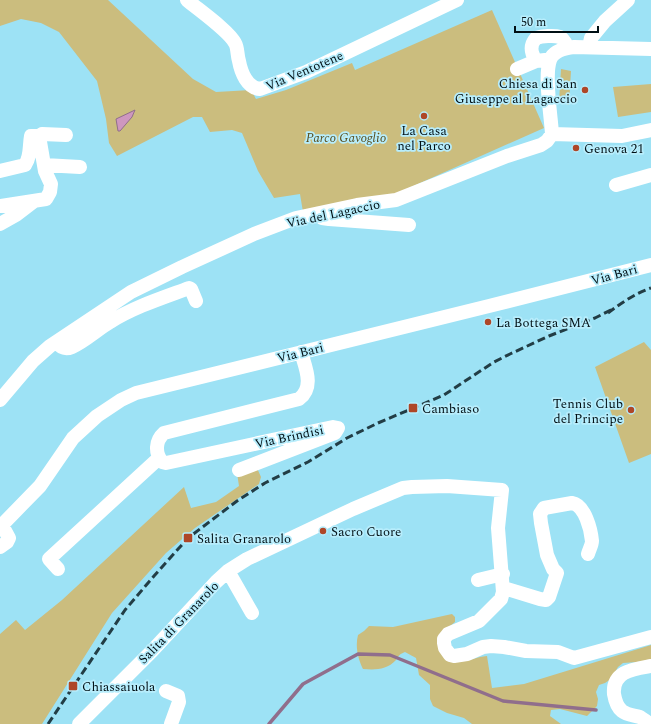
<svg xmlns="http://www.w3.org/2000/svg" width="651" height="724" viewBox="0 0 651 724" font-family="Spectral,serif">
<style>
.green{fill:#cbbd7e}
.water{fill:#ce97bf;stroke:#906e8c}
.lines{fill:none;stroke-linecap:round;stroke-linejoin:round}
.stream{stroke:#906e8c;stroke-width:3.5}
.minor{stroke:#fff;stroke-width:14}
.rail{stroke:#223d45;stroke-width:3;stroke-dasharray:8 4;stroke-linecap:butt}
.poi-dot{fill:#ae4627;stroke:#b7edfc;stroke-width:1.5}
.labels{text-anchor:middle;stroke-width:3.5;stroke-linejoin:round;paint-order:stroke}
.street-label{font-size:13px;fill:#000f14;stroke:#b7edfc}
.poi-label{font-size:13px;fill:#000f14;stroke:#b7edfc;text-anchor:start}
.park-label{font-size:13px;font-style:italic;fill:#574d1c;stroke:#b7edfc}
</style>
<rect width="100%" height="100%" fill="#9de2f5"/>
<path class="green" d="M 0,0 L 108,0 L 193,79 L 216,92 L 251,90 L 256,99 L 286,90 L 352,63 L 355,70 L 492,10 L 544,128 L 391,196 L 303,212 L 300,194 L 274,198 L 258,171 L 242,133 L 232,130 L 210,132 L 202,117 L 193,117 L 117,156 L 109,143 L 106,119 L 97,81 L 59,32 L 41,23 L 21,19 L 0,26 Z
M 561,69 L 571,71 L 569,105 L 559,102 Z
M 651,84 L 651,112 L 618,117 L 613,87 Z
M 644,342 L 651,350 L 651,454 L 629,463 L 595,367 Z
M 257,468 L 261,477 L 259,484 L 195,528 L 166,553 L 112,613 L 42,724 L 0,724 L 0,634 L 16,620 L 25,630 L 62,600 L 184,487 L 191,508 L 216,502 L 239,486 L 237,473 Z
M 452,614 L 455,617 L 455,622 L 444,631 L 441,637 L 466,661 L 480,657 L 487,656 L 492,688 L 524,684 L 651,645 L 651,661 L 623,663 L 618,667 L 611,679 L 605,683 L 599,685 L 596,692 L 598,699 L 597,706 L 587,716 L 560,709 L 551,710 L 550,716 L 561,724 L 472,724 L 464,718 L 447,713 L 433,706 L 430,699 L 430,685 L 419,675 L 416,658 L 405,652 C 400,654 399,655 396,660 C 387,670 375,670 363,669 C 358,659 355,646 358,635 L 364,631 L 369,626 L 393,627 Z"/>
<path class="water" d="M 135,110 L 132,117 L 120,131 L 118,131 L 116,119 Z"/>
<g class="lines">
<path class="stream" d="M 269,724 L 303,684 L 358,654 L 390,655 L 503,701 L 596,710"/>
<path class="minor" d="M 187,0 C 199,10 229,31 235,43 C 238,48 237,55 239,61 C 241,72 247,88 260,89 L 306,72 L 457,0
M 589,47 L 591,38 L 605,21 L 628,0
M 536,61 C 531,53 529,46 536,38 C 542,36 554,35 560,37 C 564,39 566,44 568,48
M 517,69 L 536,61 L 545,60
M 552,134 L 622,136 L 651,130
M 44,165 L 80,167
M 0,171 L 25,165 C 31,156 29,147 31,136 L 39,136 L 42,134 L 66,135
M 616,185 L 651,175
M 0,206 L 46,199 L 50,192 L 51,184 L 45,171 L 39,136
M 319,215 L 322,218 L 329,219 L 409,225
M 0,224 L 16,215 L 33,202
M 56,342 C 60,347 65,350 72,347 C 84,342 98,329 110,322 C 134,307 162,298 189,288 L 191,289 L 196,301
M 0,400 L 33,361 L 50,346 L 131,292 L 182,267 L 254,234 L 296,218 L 357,205 L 396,200 L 507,156 L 541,145 L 547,141 L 552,134 C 551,115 544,76 550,60 C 553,51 566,48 574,47 L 651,49
M 239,470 L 335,433 L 338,428 L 333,427 L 166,463 L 162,462 C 155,453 155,441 164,433 L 299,399 C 315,387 305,367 301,352
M 0,527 L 40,486 L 73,438 L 97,416 L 121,400 L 136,393 L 489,306 L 651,265
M 0,547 L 7,542 L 9,538 L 2,525
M 58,569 L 49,559 L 159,458
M 228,571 L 252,613
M 478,580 L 503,574
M 504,588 L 540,599 L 546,600 L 549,597 L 557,573 L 553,569 L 547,555 L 541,523 L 540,514 L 544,508 L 572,503 C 585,505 591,530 592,541 C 592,545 589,550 588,554
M 166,691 L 178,696 L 179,702 L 171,724
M 79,724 L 152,651 L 216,582 L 228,571 L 247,559 L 353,509 L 403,488 L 412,487 L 447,486 L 502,490 L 498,528 L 503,592 L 501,599 L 479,621 L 448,634 L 444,639 L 444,643 L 445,648 L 450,655 L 454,656 L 467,654 L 483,647 L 491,646 L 504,647 L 526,651 L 558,652 L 574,658 L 651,637
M 650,724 C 647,722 643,719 640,717 C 633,715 627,715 622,711 C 617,707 615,700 614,694 C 612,671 634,669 651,666"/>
<path class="rail" d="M 608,313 C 621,303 636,293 651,288
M 48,724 L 125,610 L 154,576 L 188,538 L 237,501 L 265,483 L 308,462 L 347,438 L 378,423 L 444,395 L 494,362 L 510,354 L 549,336 L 595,318 L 613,309"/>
</g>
<g class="poi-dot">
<circle cx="585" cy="90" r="4"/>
<circle cx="424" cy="116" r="4"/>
<circle cx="576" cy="148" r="4"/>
<circle cx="488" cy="322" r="4"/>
<rect x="408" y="403" width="10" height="10" rx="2"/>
<circle cx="631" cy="410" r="4"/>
<circle cx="323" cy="531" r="4"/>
<rect x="183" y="533" width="10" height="10" rx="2"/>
<rect x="68" y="681" width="10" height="10" rx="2"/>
</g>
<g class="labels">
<g class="street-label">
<text transform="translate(304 70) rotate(-23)" y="5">Via Ventotene</text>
<text transform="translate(333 213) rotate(-12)" y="5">Via del Lagaccio</text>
<text transform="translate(614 274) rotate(-15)" y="5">Via Bari</text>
<text transform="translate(300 352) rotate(-14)" y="5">Via Bari</text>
<text transform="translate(289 436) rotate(-12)" y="5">Via Brindisi</text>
<text transform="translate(178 622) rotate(-46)" y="5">Salita di Granarolo</text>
</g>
<g class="poi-label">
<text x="577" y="88" text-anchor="end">Chiesa di San<tspan x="577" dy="15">Giuseppe al Lagaccio</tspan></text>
<text x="424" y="135" text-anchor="middle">La Casa<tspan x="424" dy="15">nel Parco</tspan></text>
<text x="584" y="153">Genova 21</text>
<text x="496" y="327">La Bottega SMA</text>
<text x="623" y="408" text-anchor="end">Tennis Club<tspan x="623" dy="15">del Principe</tspan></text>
<text x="422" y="413">Cambiaso</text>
<text x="331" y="536">Sacro Cuore</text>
<text x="197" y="543">Salita Granarolo</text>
<text x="82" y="691">Chiassaiuola</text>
</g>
<g class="park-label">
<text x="346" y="142">Parco Gavoglio</text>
</g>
</g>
<path d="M515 26v6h83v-6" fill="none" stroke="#000f14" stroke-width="2"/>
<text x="521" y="26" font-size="12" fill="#000f14" stroke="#b7edfc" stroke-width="3" paint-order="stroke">50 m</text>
</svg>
